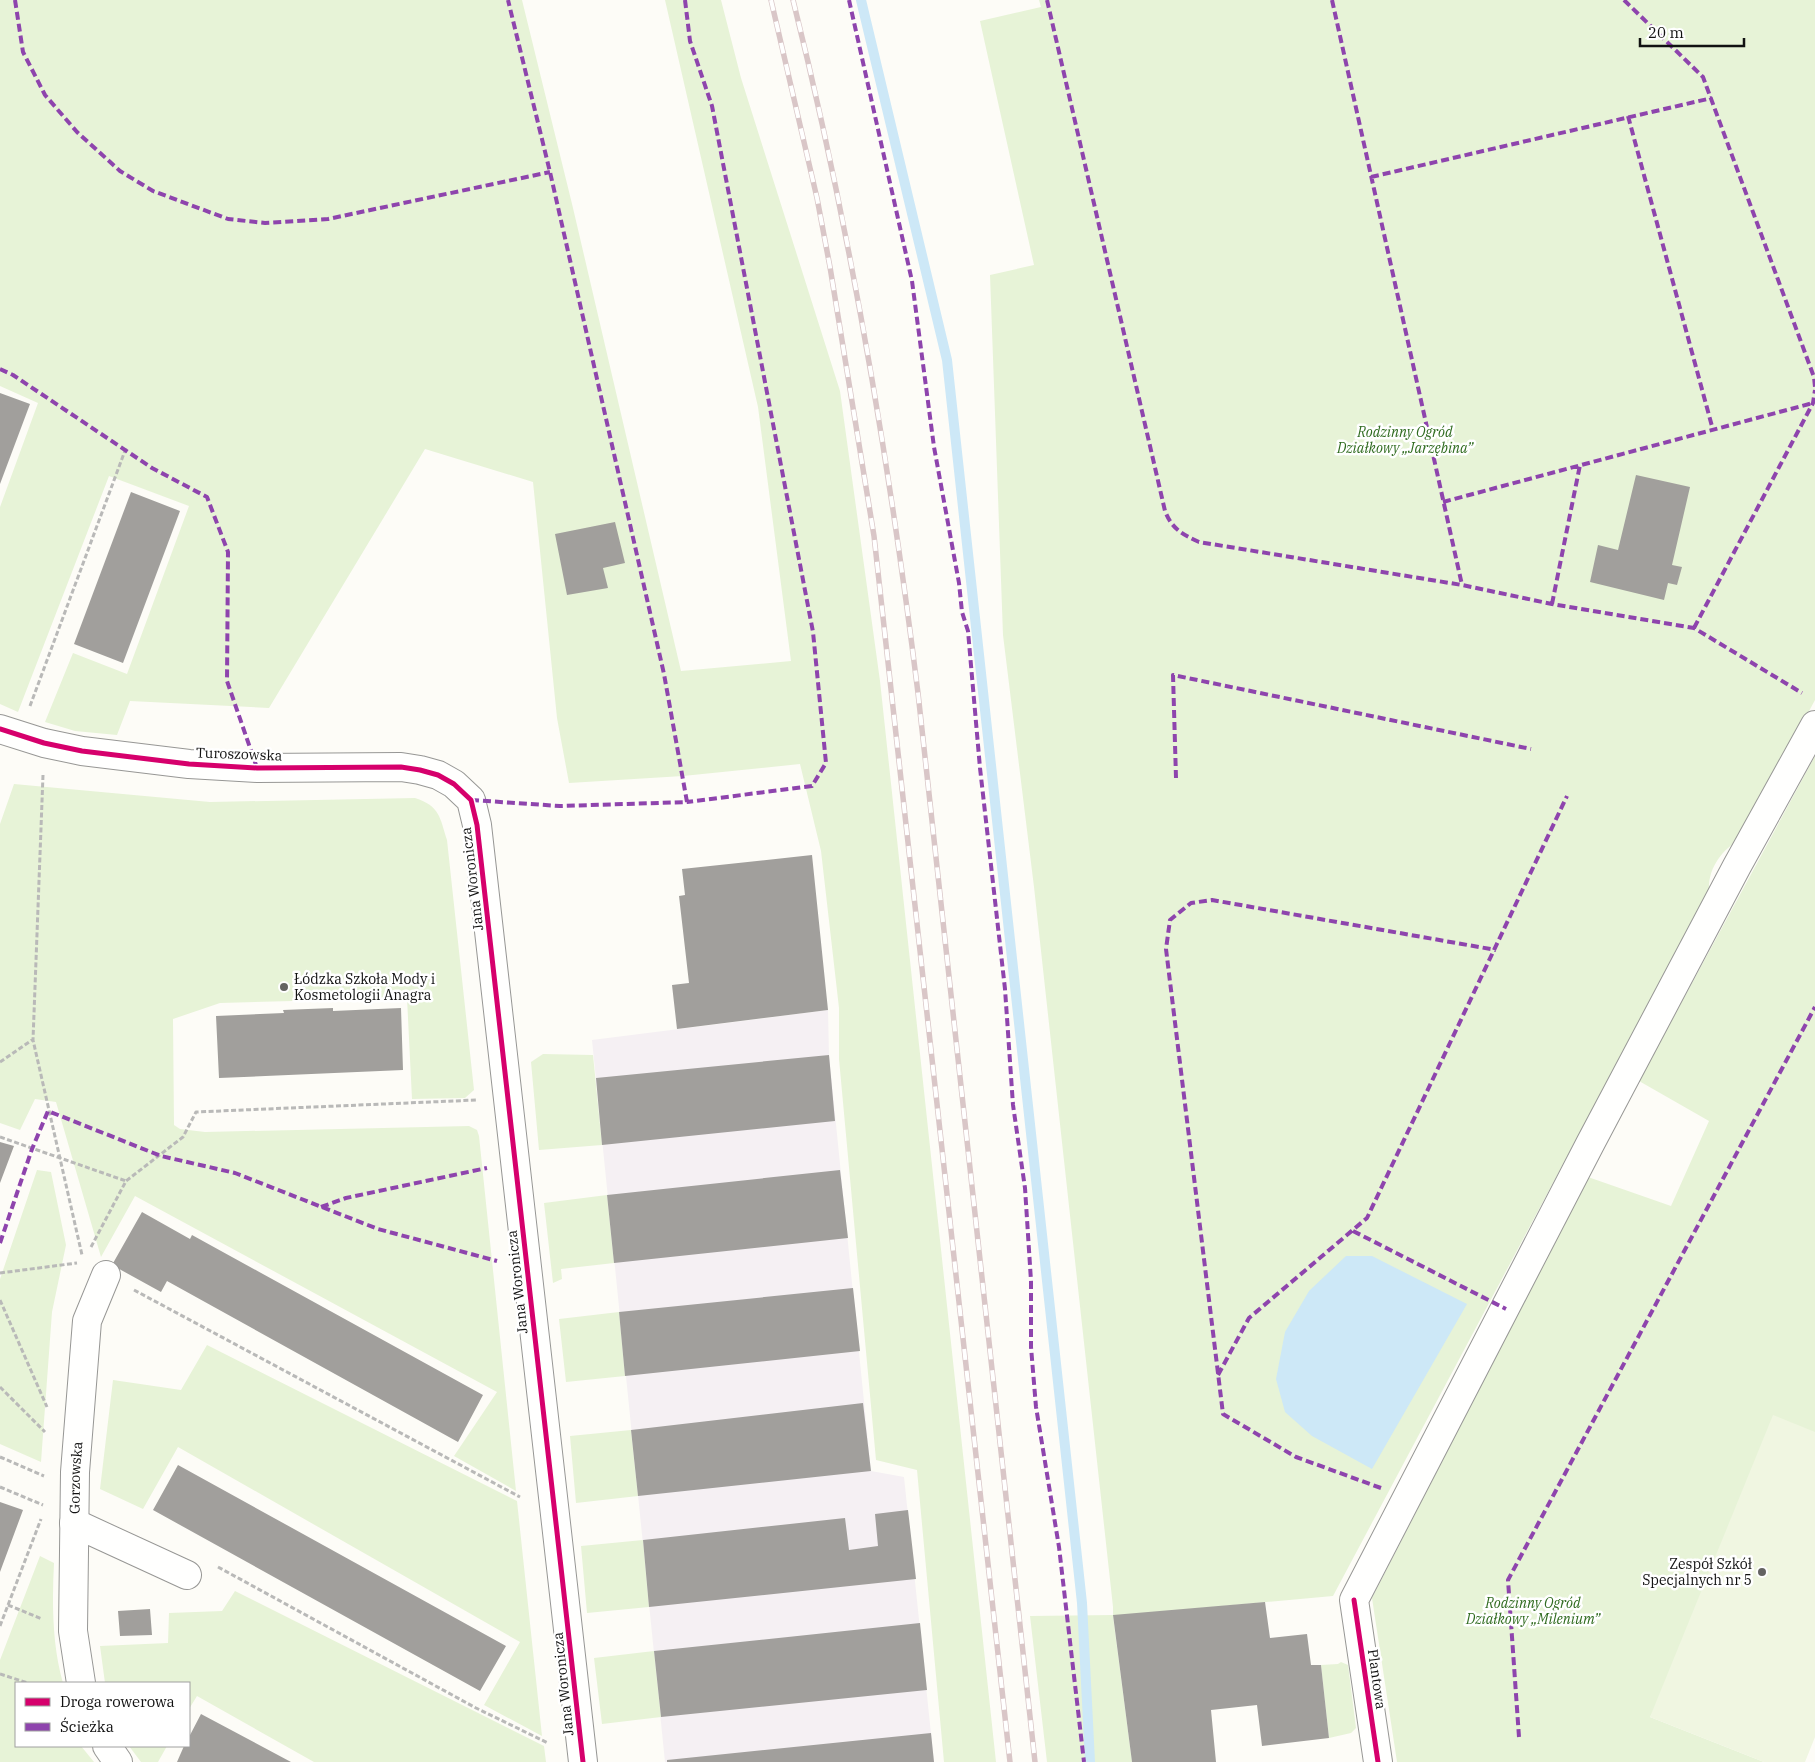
<svg xmlns="http://www.w3.org/2000/svg" width="1815" height="1762" viewBox="0 0 1815 1762" font-family="'IBM Plex Serif',serif">
<style>
.industrial{fill:#f5f0f3}
.green{fill:#e7f3d7}
.pitch{fill:#f0f6e1}
.water{fill:#cde8f7}
.lines{fill:none;stroke-linecap:round;stroke-linejoin:round}
.stream{stroke:#cde8f7;stroke-width:10}
.building{fill:#a19f9c}
.minor-casing{stroke:#979795;stroke-width:30}
.path{stroke:#b9b9b8;stroke-width:3;stroke-dasharray:5 2.5;stroke-linecap:butt}
.minor{stroke:#fffffe;stroke-width:28}
.rail-casing{stroke:#d9c6c7;stroke-width:5.5}
.rail{stroke:#fff;stroke-width:4;stroke-dasharray:11;stroke-linecap:butt}
.quiet{stroke:#8e44ad;stroke-width:4;stroke-dasharray:8 4;stroke-linecap:butt}
.cycleway-casing{stroke:#fff;stroke-width:8}
.cycleway{stroke:#d6006c;stroke-width:5}
.poi-dot{fill:#646362;stroke:#fff;stroke-width:2}
.labels{text-anchor:middle;stroke-width:5;stroke-linejoin:round;paint-order:stroke}
.park-label{font-size:14px;font-style:italic;fill:#2f6b1f;stroke:#fff}
.street-label{font-size:14px;fill:#111;stroke:#fff}
.poi-label{font-size:14px;fill:#111;stroke:#fff;text-anchor:start}
</style>
<rect width="100%" height="100%" fill="#fdfcf7"/>
<path class="industrial" d="M 828,1010 L 829,1055 L 871,1471 L 904,1477 L 934,1762 L 665,1762 L 592,1040 Z"/>
<path class="green" d="M 0,0 L 522,0 L 573,208 L 681,671 L 791,661 L 758,407 L 665,0 L 721,0 L 741,78 L 840,391 L 880,681 L 996,1762 L 944,1762 L 917,1470 L 876,1460 L 839,1059 L 839,1008 L 821,851 L 800,764 L 683,776 L 569,783 L 557,718 L 533,482 L 425,449 L 269,708 L 130,701 L 117,735 L 75,731 L 45,722 L 73,653 L 127,674 L 189,506 L 109,476 L 18,712 L 0,704 L 0,507 L 38,403 L 0,386 Z
M 1039,0 L 1815,0 L 1815,700 L 1740,839 C 1722,850 1708,868 1709,890 L 1333,1596 L 1113,1616 L 1132,1762 L 1047,1762 L 1030,1616 L 1113,1615 L 1113,1607 L 1034,887 L 1003,635 L 990,275 L 1034,265 L 980,21 L 1041,7 Z
M 1815,756 L 1815,1432 L 1650,1717 L 1764,1762 L 1397,1762 L 1372,1598 L 1588,1177 L 1671,1206 L 1709,1121 L 1639,1081 Z
M 14,784 L 210,802 L 415,798 C 440,806 440,818 447,840 L 474,1090 L 465,1098 L 412,1099 L 407,998 L 220,1003 L 173,1019 L 174,1125 L 180,1129 L 205,1132 L 469,1126 L 477,1130 L 479,1136 L 516,1491 L 454,1456 L 497,1392 L 135,1196 L 101,1257 L 56,1102 L 35,1099 L 20,1130 L 0,1123 L 0,824 Z
M 543,1054 L 593,1055 L 602,1145 L 539,1150 L 531,1062 Z
M 37,1170 L 51,1172 L 66,1245 L 52,1312 L 41,1462 L 0,1444 L 0,1279 Z
M 607,1195 L 614,1263 L 561,1269 L 562,1279 L 553,1283 L 544,1203 Z
M 619,1312 L 625,1376 L 566,1382 L 559,1319 Z
M 207,1345 L 517,1501 L 542,1736 L 484,1705 L 520,1642 L 178,1447 L 143,1509 L 100,1489 L 113,1380 L 181,1390 Z
M 631,1430 L 638,1496 L 576,1503 L 570,1436 Z
M 643,1540 L 649,1607 L 587,1613 L 581,1546 Z
M 40,1556 L 54,1563 C 52,1602 52,1645 63,1683 L 16,1683 L 16,1746 L 81,1746 L 94,1762 L 0,1762 L 0,1660 Z
M 235,1591 L 544,1746 L 546,1762 L 314,1762 L 197,1696 L 189,1709 L 189,1683 L 105,1683 L 100,1646 L 168,1643 L 169,1613 L 222,1611 Z
M 654,1651 L 661,1717 L 602,1724 L 594,1658 Z
M 1341,1662 L 1348,1665 L 1356,1728 L 1351,1733 L 1329,1738 L 1321,1665 L 1338,1664 Z
M 129,1746 L 167,1746 L 158,1762 L 141,1762 Z"/>
<path class="pitch" d="M 1773,1415 L 1815,1432 L 1815,1737 L 1805,1762 L 1764,1762 L 1650,1717 Z"/>
<path class="water" d="M 1346,1256 L 1372,1256 L 1467,1304 L 1372,1469 L 1312,1436 L 1285,1412 L 1276,1379 L 1285,1332 L 1309,1291 Z"/>
<g class="lines">
<path class="stream" d="M 861,0 L 947,360 L 1082,1603 L 1090,1762"/>
</g>
<path class="building" d="M 0,393 L 30,404 L 0,484 Z
M 1636,475 L 1690,487 L 1672,565 L 1682,567 L 1677,585 L 1668,583 L 1664,600 L 1590,582 L 1598,545 L 1618,550 Z
M 131,492 L 180,511 L 123,663 L 74,644 Z
M 615,522 L 625,563 L 603,568 L 608,588 L 567,595 L 555,534 Z
M 812,855 L 828,1010 L 677,1029 L 672,985 L 689,983 L 679,896 L 685,895 L 682,869 Z
M 333,1008 L 333,1011 L 401,1008 L 403,1070 L 219,1078 L 216,1016 L 284,1013 L 283,1010 Z
M 829,1055 L 835,1121 L 602,1145 L 596,1078 Z
M 0,1142 L 14,1146 L 0,1183 Z
M 840,1170 L 848,1238 L 614,1263 L 607,1195 Z
M 142,1212 L 190,1239 L 192,1235 L 483,1395 L 458,1442 L 167,1281 L 161,1292 L 112,1265 Z
M 853,1288 L 860,1351 L 625,1376 L 619,1312 Z
M 863,1403 L 871,1471 L 638,1496 L 631,1430 Z
M 178,1465 L 506,1646 L 480,1691 L 153,1510 Z
M 0,1502 L 23,1510 L 0,1572 Z
M 908,1510 L 916,1579 L 649,1607 L 643,1540 L 845,1518 L 849,1550 L 878,1546 L 875,1514 Z
M 1265,1602 L 1270,1638 L 1307,1634 L 1311,1665 L 1321,1665 L 1329,1738 L 1262,1746 L 1257,1705 L 1211,1710 L 1216,1762 L 1132,1762 L 1113,1615 Z
M 150,1609 L 152,1635 L 120,1636 L 118,1611 Z
M 920,1623 L 927,1690 L 661,1717 L 654,1651 Z
M 201,1714 L 291,1762 L 177,1762 L 184,1746 L 189,1746 L 189,1737 Z
M 931,1733 L 934,1762 L 667,1762 L 667,1760 Z"/>
<g class="lines">
<g class="minor-casing">
<g id="minor">
<path d="M 0,729 L 44,743 L 82,751 L 189,764 L 257,768 L 401,767 L 420,770 L 438,775 L 454,784 L 471,800 L 477,825 L 583,1762"/>
<path d="M 74,1523 L 187,1575"/>
<path id="s1" d="M 81,1683 L 73,1631 L 75,1472 L 87,1321 L 106,1275"/>
<path d="M 107,1746 L 118,1762"/>
<path d="M 1378,1762 L 1354,1600 L 1590,1144 L 1737,866 L 1815,725"/>
</g>
</g>
<path class="path" d="M 30,706 L 126,448
M 43,775 L 33,1040 L 82,1255
M 0,1062 L 32,1040
M 0,1137 L 126,1181
M 91,1247 L 126,1181 L 183,1137 L 196,1112 L 477,1100
M 0,1273 L 77,1263
M 134,1290 L 520,1497
M 0,1300 L 47,1407
M 0,1387 L 45,1432
M 0,1457 L 44,1476
M 0,1487 L 43,1505
M 218,1567 L 476,1708 L 548,1743
M 8,1605 L 42,1619
M 0,1626 L 41,1519
M 0,1674 L 28,1683"/>
<use href="#minor" class="minor"/>
<g class="rail-casing">
<path id="rail" d="M 771,0 L 817,198 L 830,267 L 874,536 L 1010,1762
M 793,0 C 850,228 889,459 918,693 L 1035,1762"/>
</g>
<use href="#rail" class="rail"/>
<path class="quiet" d="M 15,0 L 23,52 L 45,95 L 77,132 L 120,171 L 153,191 L 228,219 L 265,223 L 328,219 L 550,172
M 685,0 L 690,41 L 712,106 L 813,632 L 826,763 L 812,786 L 687,802
M 849,0 L 912,281 L 934,447 L 959,583 L 962,612 L 968,631 L 980,768 L 1005,989 L 1013,1105 L 1025,1188 L 1031,1281 L 1031,1347 L 1036,1407 L 1059,1547 L 1084,1762
M 1047,0 L 1165,511 C 1172,529 1182,534 1199,542 L 1462,585 L 1552,604 L 1694,628 L 1802,693
M 1332,0 L 1462,585
M 1624,0 L 1703,77 L 1814,377 L 1815,387
M 1628,116 L 1713,430
M 1371,177 L 1712,98
M 0,369 L 13,375 L 152,468 L 207,497 L 228,552 L 227,681 L 257,768
M 1443,502 L 1813,403
M 1552,604 L 1580,465
M 1694,628 L 1813,403 L 1815,390
M 1176,778 L 1173,675 L 1531,749
M 471,800 L 560,806 L 687,802 L 664,674 L 550,172 L 508,0
M 321,1207 L 346,1198 L 487,1168
M 1353,1231 L 1506,1309
M 0,1243 L 32,1149 L 48,1111 L 161,1156 L 235,1173 L 378,1229 L 497,1261
M 1218,1375 L 1249,1318 L 1367,1218 L 1567,796
M 1381,1488 L 1296,1457 L 1223,1414 L 1166,949 L 1170,920 L 1191,903 L 1212,900 L 1496,950
M 1519,1737 L 1508,1580 L 1815,1007"/>
<g class="cycleway-casing">
<path id="cycleway" d="M 0,729 L 44,743 L 82,751 L 189,764 L 257,768 L 401,767 L 420,770 L 438,775 L 454,784 L 471,800 L 477,825 L 583,1762
M 1354,1600 L 1378,1762"/>
</g>
<use href="#cycleway" class="cycleway"/>
</g>
<g class="poi-dot">
<circle cx="284" cy="987" r="5"/>
<circle cx="1762" cy="1572" r="5"/>
</g>
<g class="labels">
<g class="park-label">
<text x="1405" y="437">Rodzinny Ogród<tspan x="1405" dy="16">Działkowy „Jarzębina”</tspan></text>
<text x="1533" y="1608">Rodzinny Ogród<tspan x="1533" dy="16">Działkowy „Milenium”</tspan></text>
</g>
<g class="street-label">
<text transform="translate(239 754) rotate(2)" y="5">Turoszowska</text>
<text transform="translate(472 879) rotate(-97)" y="5">Jana Woronicza</text>
<text transform="translate(517 1282) rotate(-96)" y="5">Jana Woronicza</text>
<text dy="5" stroke="none"><textPath href="#s1" startOffset="206">Gorzowska</textPath></text>
<text transform="translate(1377 1679) rotate(82)" y="5">Plantowa</text>
<text transform="translate(563 1684) rotate(-96)" y="5">Jana Woronicza</text>
</g>
<g class="poi-label">
<text x="294" y="984">Łódzka Szkoła Mody i<tspan x="294" dy="16">Kosmetologii Anagra</tspan></text>
<text x="1752" y="1569" text-anchor="end">Zespół Szkół<tspan x="1752" dy="16">Specjalnych nr 5</tspan></text>
</g>
</g>
<rect x="15" y="1682" width="175" height="65" fill="#ffffff" stroke="#a0a0a0"/>
<rect x="25" y="1698" width="25" height="8" fill="#d6006c" stroke="#a0a0a0"/>
<text x="60" y="1707" font-size="15" fill="#111111">Droga rowerowa</text>
<rect x="25" y="1723" width="25" height="8" fill="#8e44ad" stroke="#a0a0a0"/>
<text x="60" y="1732" font-size="15" fill="#111111">Ścieżka</text>
<path d="M1640 38v8h104v-8" fill="none" stroke="#111111" stroke-width="2.5"/>
<text x="1648" y="38" font-size="15" fill="#111111" stroke="#ffffff" stroke-width="4" paint-order="stroke">20 m</text>
</svg>
